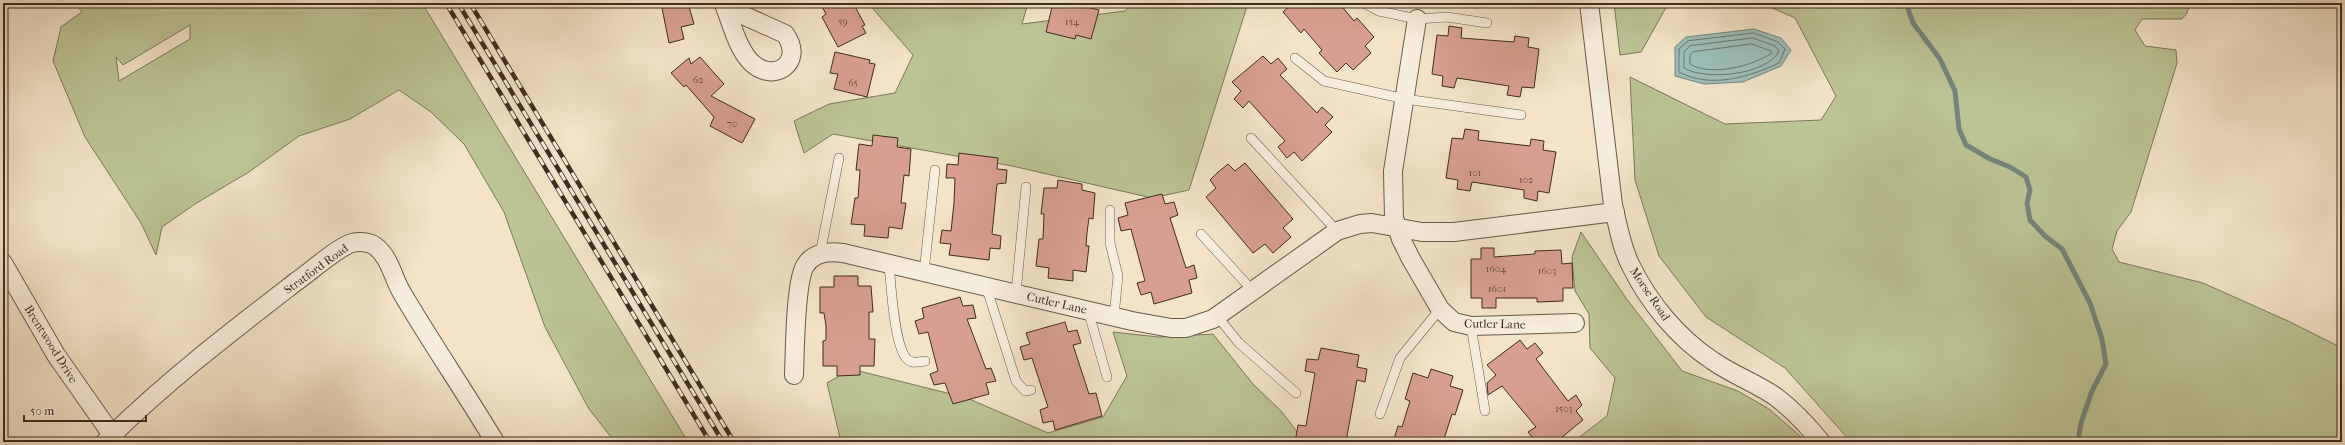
<svg xmlns="http://www.w3.org/2000/svg" width="2345" height="445" viewBox="0 0 2345 445" font-family="'IM FELL French Canon',serif">
<style>
.green{fill:#bcc395;stroke:#7c785b;fill-rule:evenodd}
.water{fill:#9bbeb9;stroke:#75847c}
.lines{fill:none;stroke-linecap:round;stroke-linejoin:round}
.shore{stroke:#6c766d;stroke-width:1}
.stream{stroke:#75847c;stroke-width:5}
.building{fill:#d89e91;stroke:#3d2d21}
.service-casing{stroke:#6a5a4b;stroke-width:10}
.minor-casing{stroke:#6a5a4b;stroke-width:20}
.service{stroke:#f7eddc;stroke-width:9}
.minor{stroke:#f7eddc;stroke-width:18}
.rail-casing{stroke:#3d2d21;stroke-width:4.5}
.rail{stroke:#f7eddc;stroke-width:3;stroke-dasharray:9;stroke-linecap:butt}
.labels{text-anchor:middle;stroke-width:3;stroke-linejoin:round;paint-order:stroke}
.number-label{font-size:10px;fill:#64493d}
.street-label{font-size:12px;fill:#3d2d21;stroke:#f7eddc}
</style>
<rect width="100%" height="100%" fill="#f2e3c9"/>
<filter id="stains"><feTurbulence type="fractalNoise" baseFrequency=".005" numOctaves="4"/><feColorMatrix values="0 0 0 0 .2 0 0 0 0 .09 0 0 0 0 .02 0 0 0 .5 -.17"/></filter>
<radialGradient id="worn" r=".72"><stop offset=".6" stop-color="#630" stop-opacity="0"/><stop offset="1" stop-color="#630" stop-opacity=".3"/></radialGradient>
<path class="green" d="M 75,3 L 422,3 L 688,442 L 615,442 L 589,409 L 545,327 L 504,212 L 464,144 L 431,112 L 399,90 L 350,119 L 299,136 L 249,172 L 195,204 L 162,227 L 156,255 L 141,223 L 85,137 L 53,61 L 61,27 L 82,12 ZM 190,25 L 190,39 L 119,81 L 116,57 L 123,65 Z
M 868,3 L 1028,3 L 1022,24 L 1125,11 L 1132,3 L 1248,3 L 1189,190 L 1152,198 L 1012,166 L 833,134 L 804,153 L 794,121 L 829,104 L 895,93 L 913,55 Z
M 1614,3 L 1675,3 L 1668,4 L 1641,52 L 1620,55 Z
M 1761,3 L 2190,3 L 2187,13 L 2182,19 L 2142,19 L 2135,30 L 2145,46 L 2176,50 L 2177,63 L 2131,212 L 2117,231 L 2112,249 L 2119,262 L 2203,283 L 2288,321 L 2342,348 L 2342,442 L 1851,442 L 1785,368 L 1706,317 L 1659,256 L 1635,180 L 1630,77 L 1725,124 L 1821,120 L 1836,96 L 1795,18 Z
M 1581,232 L 1626,298 L 1682,371 L 1738,391 L 1769,409 L 1807,442 L 1573,442 L 1607,416 L 1615,378 L 1590,348 L 1589,314 L 1575,291 L 1572,257 Z
M 1113,332 L 1159,337 L 1213,334 L 1253,384 L 1282,412 L 1301,437 L 1329,442 L 841,442 L 827,383 L 851,369 L 967,398 L 1048,433 L 1103,417 L 1127,376 Z"/>
<path class="water" d="M 1754,29 L 1781,38 L 1791,50 L 1781,66 L 1743,82 L 1704,84 L 1675,76 L 1675,47 L 1686,37 Z"/>
<g class="lines">
<path class="shore" d="M 1754,33 L 1778,42 L 1785,49 L 1779,63 C 1748,77 1712,89 1679,72 L 1679,49 L 1688,41 Z
M 1753,38 L 1775,46 L 1779,51 C 1767,75 1706,81 1684,68 L 1684,52 L 1690,46 Z
M 1752,44 L 1771,51 L 1772,53 C 1753,66 1710,77 1690,64 L 1690,55 L 1693,52 Z"/>
<path class="stream" d="M 1906,3 L 1913,23 L 1940,59 L 1955,91 L 1959,129 L 1966,145 L 1990,159 L 2010,167 L 2026,177 L 2030,190 L 2027,203 L 2030,220 L 2045,236 L 2062,249 L 2090,303 L 2102,339 L 2106,364 L 2092,391 L 2081,423 L 2078,442"/>
</g>
<path class="building" d="M 682,3 L 688,3 L 694,24 L 681,27 L 684,39 L 669,43 L 662,8 Z
M 820,3 L 853,3 L 865,25 L 862,26 L 866,33 L 838,47 L 822,17 L 826,14 Z
M 1053,3 L 1084,3 L 1083,6 L 1099,10 L 1091,39 L 1076,35 L 1075,39 L 1046,32 Z
M 1293,3 L 1339,3 L 1354,21 L 1357,18 L 1374,37 L 1365,46 L 1371,53 L 1353,70 L 1346,63 L 1337,72 L 1319,53 L 1322,50 L 1304,29 L 1301,33 L 1283,12 Z
M 1449,26 L 1462,28 L 1461,38 L 1514,42 L 1515,36 L 1529,38 L 1528,47 L 1539,49 L 1534,88 L 1522,87 L 1520,97 L 1507,95 L 1509,86 L 1457,78 L 1454,88 L 1442,86 L 1443,76 L 1432,74 L 1437,35 L 1448,36 Z
M 835,52 L 870,60 L 869,63 L 875,64 L 867,97 L 834,89 L 838,74 L 830,73 Z
M 1263,56 L 1271,64 L 1278,58 L 1287,69 L 1280,75 L 1317,113 L 1322,107 L 1333,117 L 1325,125 L 1332,132 L 1302,161 L 1294,152 L 1287,158 L 1278,147 L 1285,141 L 1249,101 L 1243,108 L 1234,99 L 1241,91 L 1232,82 Z
M 700,57 L 724,84 L 711,96 L 755,119 L 742,143 L 710,126 L 714,117 L 686,85 L 684,87 L 671,73 L 689,58 L 691,64 Z
M 1465,129 L 1479,131 L 1478,140 L 1530,146 L 1531,139 L 1544,141 L 1543,150 L 1556,152 L 1549,193 L 1538,191 L 1537,201 L 1524,198 L 1524,190 L 1472,182 L 1470,191 L 1457,189 L 1458,180 L 1446,178 L 1452,138 L 1463,139 Z
M 873,135 L 898,138 L 897,147 L 911,149 L 909,176 L 904,175 L 901,203 L 906,203 L 902,229 L 889,227 L 888,238 L 864,236 L 865,225 L 851,224 L 855,198 L 858,198 L 860,170 L 856,170 L 859,144 L 872,146 Z
M 959,153 L 998,158 L 997,169 L 1007,170 L 1006,183 L 997,184 L 992,234 L 1001,236 L 1000,249 L 990,248 L 989,260 L 949,255 L 951,244 L 940,243 L 942,230 L 951,231 L 954,203 L 955,178 L 946,178 L 947,164 L 958,165 Z
M 1245,163 L 1293,219 L 1283,228 L 1291,237 L 1273,253 L 1265,244 L 1253,253 L 1206,197 L 1216,188 L 1210,180 L 1217,173 L 1228,164 L 1235,171 Z
M 1058,180 L 1082,184 L 1082,190 L 1095,193 L 1093,219 L 1089,218 L 1087,233 L 1086,246 L 1089,246 L 1086,272 L 1073,270 L 1073,281 L 1048,278 L 1049,268 L 1036,266 L 1039,239 L 1043,239 L 1044,214 L 1041,214 L 1044,188 L 1057,188 Z
M 1162,194 L 1165,204 L 1174,202 L 1178,215 L 1170,218 L 1186,268 L 1194,265 L 1197,278 L 1189,280 L 1192,293 L 1154,304 L 1151,292 L 1141,295 L 1137,283 L 1145,281 L 1131,229 L 1121,231 L 1118,218 L 1128,215 L 1125,203 Z
M 1481,248 L 1494,248 L 1494,257 L 1535,254 L 1535,251 L 1561,250 L 1562,264 L 1572,263 L 1573,288 L 1563,288 L 1563,301 L 1537,302 L 1537,298 L 1496,298 L 1496,308 L 1482,308 L 1482,298 L 1471,298 L 1471,259 L 1481,259 Z
M 834,276 L 858,276 L 858,286 L 871,286 L 873,312 L 869,312 L 869,339 L 875,339 L 874,366 L 860,366 L 860,375 L 837,376 L 837,366 L 823,366 L 823,341 L 826,340 L 826,326 L 824,313 L 820,313 L 820,287 L 834,287 Z
M 960,297 L 963,306 L 973,305 L 976,318 L 967,319 L 986,369 L 991,368 L 996,381 L 986,383 L 989,394 L 953,404 L 945,383 L 934,385 L 930,374 L 938,371 L 928,332 L 919,334 L 915,321 L 924,318 L 922,308 Z
M 1065,322 L 1068,332 L 1077,330 L 1081,343 L 1073,345 L 1089,394 L 1096,393 L 1102,416 L 1055,430 L 1053,421 L 1043,423 L 1040,410 L 1048,407 L 1032,358 L 1024,360 L 1020,347 L 1030,344 L 1026,333 Z
M 1520,340 L 1527,349 L 1535,343 L 1543,353 L 1536,359 L 1568,401 L 1576,395 L 1582,405 L 1576,411 L 1583,420 L 1556,442 L 1548,442 L 1544,437 L 1536,442 L 1528,432 L 1536,427 L 1502,386 L 1488,395 L 1487,383 L 1496,375 L 1487,365 Z
M 1321,348 L 1359,355 L 1357,367 L 1367,369 L 1365,382 L 1357,380 L 1346,442 L 1305,442 L 1306,439 L 1296,437 L 1298,425 L 1306,426 L 1315,373 L 1305,371 L 1307,359 L 1318,360 Z
M 1431,369 L 1453,376 L 1450,386 L 1463,390 L 1455,415 L 1452,414 L 1443,442 L 1393,442 L 1398,426 L 1402,427 L 1410,401 L 1405,399 L 1413,373 L 1428,378 Z"/>
<g class="lines">
<g class="service-casing">
<path id="service" d="M 1364,3 L 1379,11 L 1417,19 L 1447,17 L 1487,23
M 1295,58 L 1324,81 L 1405,99 L 1521,115
M 1251,138 L 1337,231
M 1110,210 L 1110,243 L 1118,276 L 1114,316
M 1201,234 L 1253,291
M 820,254 L 839,158
M 889,264 C 891,284 894,346 907,359 C 912,364 918,362 925,361
M 924,272 L 935,170
M 986,286 L 1016,381 L 1025,391 L 1031,390
M 1016,293 L 1026,187
M 1088,310 L 1107,377
M 1217,316 L 1239,343 L 1296,393
M 1471,326 L 1485,411
M 1380,414 L 1400,358 L 1440,309"/>
</g>
<g class="minor-casing">
<path id="minor" d="M 724,3 L 725,7 C 732,25 737,46 749,60 C 772,86 806,63 785,34 L 725,7
M 1589,3 L 1613,205 C 1618,225 1621,247 1631,266 C 1649,303 1678,338 1713,361 C 1733,375 1756,383 1776,397 C 1793,410 1808,426 1821,442
M 1417,19 L 1393,171 L 1394,218 L 1401,239 L 1411,259 L 1440,309 L 1454,322 L 1471,326 L 1575,323
M 3,263 L 56,355 L 117,442
M 794,375 C 795,352 795,283 805,266 C 813,252 830,251 843,253 L 1132,321 L 1171,328 L 1186,328 L 1213,319 L 1337,231 L 1360,224 L 1372,223 L 1422,232 L 1454,232 L 1615,212
M 105,442 C 164,383 231,332 297,281 C 310,272 338,247 352,243 C 359,241 369,242 375,246 C 390,257 393,278 402,293 C 432,344 465,392 495,442"/>
</g>
<use href="#service" class="service"/>
<use href="#minor" class="minor"/>
<g class="rail-casing">
<path id="rail" d="M 446,3 L 710,442
M 458,3 L 723,442
M 470,3 L 734,442"/>
</g>
<use href="#rail" class="rail"/>
</g>
<g class="labels">
<g class="number-label">
<text x="843" y="25">59</text>
<text x="1072" y="25">154</text>
<text x="698" y="83">62</text>
<text x="853" y="86">65</text>
<text x="732" y="127">70</text>
<text x="1475" y="176">101</text>
<text x="1526" y="183">102</text>
<text x="1496" y="272">1604</text>
<text x="1547" y="274">1603</text>
<text x="1497" y="292">1601</text>
<text x="1564" y="412">1503</text>
</g>
<g class="street-label">
<text transform="translate(316 269) rotate(-36)" y="4">Stratford Road</text>
<text transform="translate(1650 294) rotate(56)" y="4">Morse Road</text>
<text transform="translate(1057 303) rotate(13)" y="4">Cutler Lane</text>
<text transform="translate(1495 324) rotate(1)" y="4">Cutler Lane</text>
<text transform="translate(51 344) rotate(58)" y="4">Brentwood Drive</text>
</g>
</g>
<rect width="2345" height="445" fill="none" stroke="#f2e3c9" stroke-width="16"/>
<rect x="4" y="4" width="2337" height="437" fill="none" stroke="#3d2d21" stroke-width="2"/>
<rect x="8" y="8" width="2329" height="429" fill="none" stroke="#3d2d21"/>
<path d="M24 415v6h122v-6" fill="none" stroke="#3d2d21" stroke-width="2"/>
<text x="30" y="415" font-size="12" fill="#3d2d21" stroke="#f7eddc" stroke-width="3" paint-order="stroke">50 m</text>
<rect width="100%" height="100%" filter="url(#stains)"/>
<rect width="100%" height="100%" fill="url(#worn)"/>
</svg>
